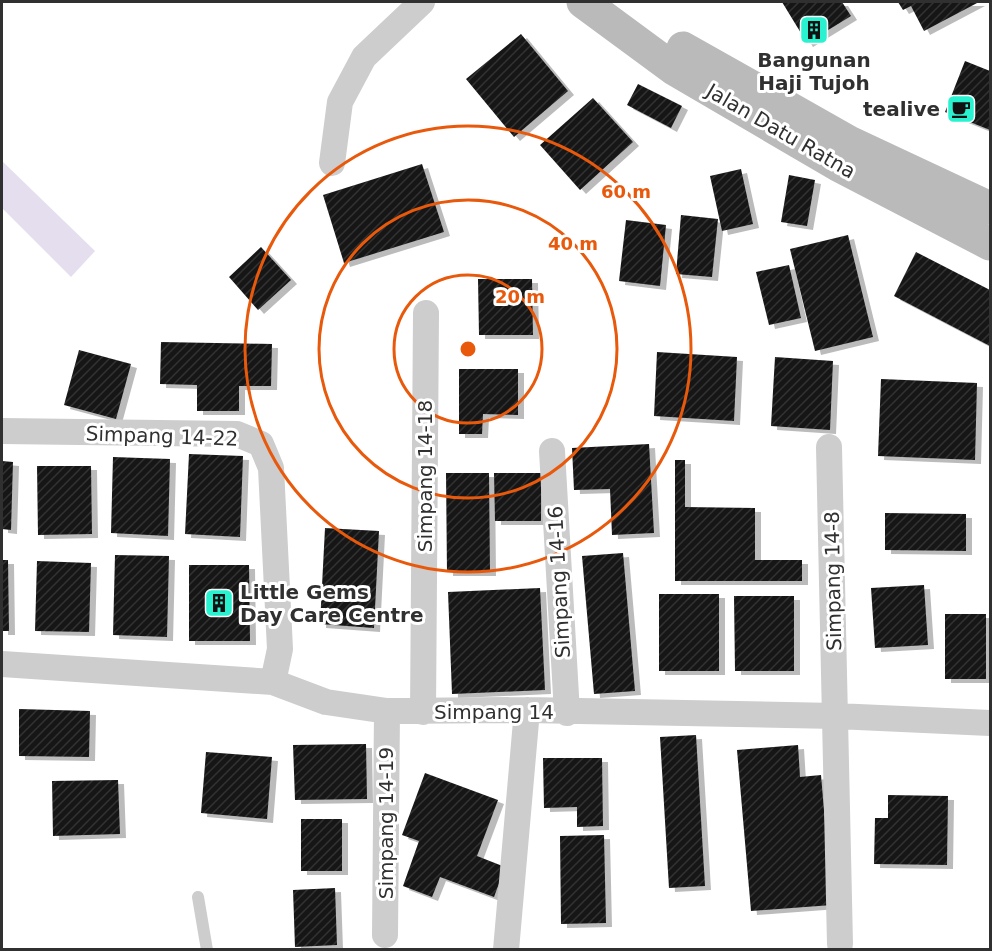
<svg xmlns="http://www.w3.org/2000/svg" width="992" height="951" viewBox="0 0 992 951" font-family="'DejaVu Sans',sans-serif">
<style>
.pitch{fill:#e4deee}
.building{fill:url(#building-hatch);filter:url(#shadow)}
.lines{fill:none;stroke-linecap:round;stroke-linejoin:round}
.service{stroke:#cdcdcd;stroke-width:12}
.minor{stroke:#cdcdcd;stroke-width:26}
.secondary{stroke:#bababa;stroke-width:33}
.ring{fill:none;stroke:#e8590c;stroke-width:3}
.labels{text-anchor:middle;stroke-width:6;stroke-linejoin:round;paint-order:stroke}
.poi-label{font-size:20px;font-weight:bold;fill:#303030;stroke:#fff}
.street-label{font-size:20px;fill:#303030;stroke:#fff}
.centre{fill:#e8590c;stroke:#fff;stroke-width:3}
.ring-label{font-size:18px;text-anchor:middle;font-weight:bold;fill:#e8590c;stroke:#fff;stroke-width:6;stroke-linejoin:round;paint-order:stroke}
</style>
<defs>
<pattern id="building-hatch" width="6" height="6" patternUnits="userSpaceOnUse" patternTransform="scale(1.5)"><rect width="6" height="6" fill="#171717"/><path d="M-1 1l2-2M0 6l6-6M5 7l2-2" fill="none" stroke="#303030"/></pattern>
<filter id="shadow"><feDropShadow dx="6" dy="4" stdDeviation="0" flood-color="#0004"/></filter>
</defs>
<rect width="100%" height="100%" fill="#fff"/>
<path class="pitch" d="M 2,161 L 95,251 L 71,277 L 2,208 Z"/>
<path class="building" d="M 782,2 L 842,2 L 851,16 L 807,43 Z
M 898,2 L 979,2 L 924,31 L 911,6 L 903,10 Z
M 521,34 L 568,91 L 514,137 L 466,79 Z
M 965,61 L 990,71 L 990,130 L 945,112 Z
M 638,84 L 682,106 L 671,128 L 627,105 Z
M 593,98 L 633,142 L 580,190 L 540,145 Z
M 422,164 L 444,232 L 344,263 L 323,195 Z
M 741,169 L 753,224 L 722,231 L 710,176 Z
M 789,175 L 815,180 L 807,226 L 781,222 Z
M 681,215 L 718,219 L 712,277 L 676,274 Z
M 626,220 L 666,225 L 660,286 L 619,281 Z
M 848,235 L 873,337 L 815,351 L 790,249 Z
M 261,247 L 291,280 L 258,310 L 229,277 Z
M 916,252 L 990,290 L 990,346 L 894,296 Z
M 789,265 L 801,318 L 769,325 L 756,272 Z
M 478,279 L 532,279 L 533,335 L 479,335 Z
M 161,342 L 272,344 L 271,386 L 239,386 L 239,411 L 197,411 L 197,385 L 160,384 Z
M 79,350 L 131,364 L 116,419 L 64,405 Z
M 657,352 L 737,357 L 734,421 L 654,416 Z
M 775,357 L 833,361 L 830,430 L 771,426 Z
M 459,369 L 518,369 L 518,415 L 483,414 L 482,434 L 459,434 Z
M 881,379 L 977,383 L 975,460 L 878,456 Z
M 649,444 L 654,533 L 612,535 L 610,489 L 574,490 L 572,448 Z
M 189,454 L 243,456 L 240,537 L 185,534 Z
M 113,457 L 170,459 L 168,536 L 111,533 Z
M 675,460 L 685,460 L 685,507 L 755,508 L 755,560 L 802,560 L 802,581 L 675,581 Z
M 2,461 L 13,462 L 11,530 L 2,529 Z
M 37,466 L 91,466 L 92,534 L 38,535 Z
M 446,473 L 489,473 L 490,572 L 447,572 Z
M 494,473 L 541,473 L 541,521 L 495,521 Z
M 885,513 L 966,514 L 966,551 L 885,550 Z
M 325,528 L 379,531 L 374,628 L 320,624 Z
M 623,553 L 635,691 L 594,694 L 582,556 Z
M 115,555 L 169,556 L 167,637 L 113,635 Z
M 2,560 L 8,560 L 9,631 L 2,631 Z
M 37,561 L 91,563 L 89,632 L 35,631 Z
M 189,565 L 249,565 L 250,641 L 189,641 Z
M 924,585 L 928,645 L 875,648 L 871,588 Z
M 540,588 L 545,690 L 452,694 L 448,592 Z
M 659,594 L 719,594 L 719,671 L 659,671 Z
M 734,596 L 794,596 L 794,671 L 735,671 Z
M 945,614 L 986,614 L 986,679 L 945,679 Z
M 19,709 L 90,711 L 89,757 L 19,756 Z
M 696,735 L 705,886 L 669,888 L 660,737 Z
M 366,744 L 367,799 L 295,800 L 293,745 Z
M 798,745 L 800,777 L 821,775 L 832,905 L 751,911 L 737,750 Z
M 206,752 L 272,757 L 267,819 L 201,813 Z
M 543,758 L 602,758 L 603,826 L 577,827 L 577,807 L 544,808 Z
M 425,773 L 498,800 L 477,856 L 505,867 L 494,897 L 440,877 L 432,897 L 403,886 L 419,841 L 402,835 Z
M 118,780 L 120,834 L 53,836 L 52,781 Z
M 888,795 L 948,796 L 947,865 L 874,864 L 875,818 L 888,818 Z
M 301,819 L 342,819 L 342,871 L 301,871 Z
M 604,835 L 606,923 L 561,924 L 560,836 Z
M 335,888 L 337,945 L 295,947 L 293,890 Z"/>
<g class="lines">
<path class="service" d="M 198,897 L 207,950"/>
<path class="minor" d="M 332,163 L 340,102 L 364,57 L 422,2
M 2,431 L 237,434 L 261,444 L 271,468 L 280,649 L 273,682
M 829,447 L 840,944
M 552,451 L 567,713
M 2,664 L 273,682 L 326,702 L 387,711 L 527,710 L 836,716 L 990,723
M 423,712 L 426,313
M 385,935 L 387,711
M 506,950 L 527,710"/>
<path class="secondary" d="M 583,2 L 674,69 L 838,165 L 990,244
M 683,48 L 851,143 L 990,208"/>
</g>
<g class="ring">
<circle cx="468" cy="349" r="74"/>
<circle cx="468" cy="349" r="149"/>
<circle cx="468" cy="349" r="223"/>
</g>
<defs>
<g id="building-square" transform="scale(1.5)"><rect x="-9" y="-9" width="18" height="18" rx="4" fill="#28f2cf" stroke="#fff"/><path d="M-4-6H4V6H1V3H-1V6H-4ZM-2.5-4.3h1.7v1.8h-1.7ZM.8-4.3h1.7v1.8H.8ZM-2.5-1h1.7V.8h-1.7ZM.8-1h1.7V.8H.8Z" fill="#111"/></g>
<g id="cafe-square" transform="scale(1.5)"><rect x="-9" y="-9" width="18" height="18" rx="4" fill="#28f2cf" stroke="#fff"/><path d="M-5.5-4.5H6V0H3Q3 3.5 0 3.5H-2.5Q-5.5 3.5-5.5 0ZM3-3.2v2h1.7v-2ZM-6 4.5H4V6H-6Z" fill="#111"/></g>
</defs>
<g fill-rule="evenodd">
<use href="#building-square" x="814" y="30"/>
<use href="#cafe-square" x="961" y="109"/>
<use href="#building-square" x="219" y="603"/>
</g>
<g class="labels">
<g class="poi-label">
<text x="814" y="67">Bangunan<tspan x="814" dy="23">Haji Tujoh</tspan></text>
<text x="940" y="116" text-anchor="end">tealive</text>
<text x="240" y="599" text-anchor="start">Little Gems<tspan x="240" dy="23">Day Care Centre</tspan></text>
</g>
<g class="street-label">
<text transform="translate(781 131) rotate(30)" y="7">Jalan Datu Ratna</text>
<text transform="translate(162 436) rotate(2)" y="7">Simpang 14-22</text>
<text transform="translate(425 476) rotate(-90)" y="7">Simpang 14-18</text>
<text transform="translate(833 581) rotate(-91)" y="7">Simpang 14-8</text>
<text transform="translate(559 582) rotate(-93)" y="7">Simpang 14-16</text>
<text x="494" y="719">Simpang 14</text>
<text transform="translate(386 823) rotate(-90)" y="7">Simpang 14-19</text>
</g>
</g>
<circle cx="468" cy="349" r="9" class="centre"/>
<g class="ring-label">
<text x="626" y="198">60 m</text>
<text x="573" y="250">40 m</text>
<text x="520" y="303">20 m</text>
</g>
<rect width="992" height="951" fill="none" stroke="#303030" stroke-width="6"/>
</svg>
